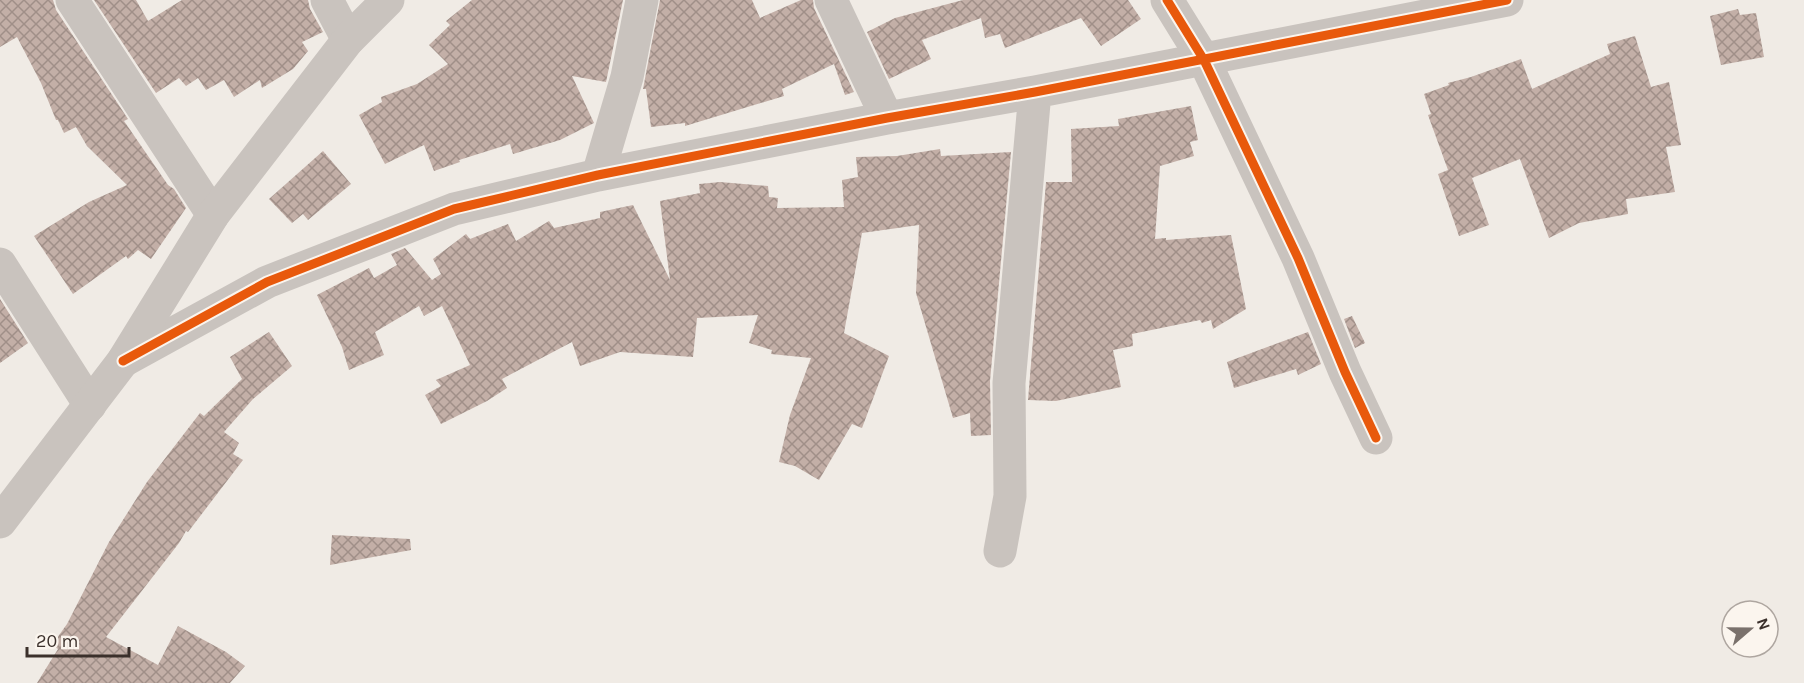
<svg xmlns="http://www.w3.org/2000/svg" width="1804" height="683" viewBox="0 0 1804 683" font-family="Karla,sans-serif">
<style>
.building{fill:url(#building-cross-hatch)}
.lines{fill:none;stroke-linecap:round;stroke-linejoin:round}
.minor{stroke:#c9c3be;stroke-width:33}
.tertiary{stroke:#c9c3be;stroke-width:33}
.cycleway-casing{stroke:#fbf5ee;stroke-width:13}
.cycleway{stroke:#e8590c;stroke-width:9}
</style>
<defs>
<pattern id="building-cross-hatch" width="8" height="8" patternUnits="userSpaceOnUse" patternTransform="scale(1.5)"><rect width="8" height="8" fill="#c3afa7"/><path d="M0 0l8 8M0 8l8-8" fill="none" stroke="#a08f88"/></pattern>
</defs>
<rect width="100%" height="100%" fill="#f0ebe5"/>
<path class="building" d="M 0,0 L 53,0 L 56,10 L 128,119 L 124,121 L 168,185 L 174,189 L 186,208 L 151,259 L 138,250 L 128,259 L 126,256 L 73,294 L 34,236 L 89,202 L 127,185 L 87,146 L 76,127 L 64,133 L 58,120 L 56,120 L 41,83 L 17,37 L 0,47 Z
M 94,0 L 136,0 L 148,21 L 182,0 L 308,0 L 310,9 L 323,32 L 302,42 L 308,51 L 293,69 L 262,88 L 260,80 L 234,97 L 224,80 L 206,90 L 198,78 L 186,86 L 179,78 L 156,93 Z
M 472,0 L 623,0 L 606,82 L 572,76 L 594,123 L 560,140 L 513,154 L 510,144 L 459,160 L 460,162 L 434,171 L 424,145 L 385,164 L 359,115 L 382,102 L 381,97 L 417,84 L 448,64 L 429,45 L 450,25 L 446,21 Z
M 660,0 L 752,0 L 760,18 L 801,0 L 813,0 L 814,8 L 854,92 L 845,95 L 834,64 L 782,89 L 784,96 L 685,126 L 685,123 L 651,127 L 646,89 L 643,89 Z
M 963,0 L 1128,0 L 1141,19 L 1101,46 L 1081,18 L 1005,48 L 1000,34 L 985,38 L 981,18 L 922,40 L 931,59 L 889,79 L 867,32 L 895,18 Z
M 1738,9 L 1740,15 L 1756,13 L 1764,57 L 1721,65 L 1710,16 Z
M 1635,36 L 1651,87 L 1669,82 L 1681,145 L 1666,147 L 1675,192 L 1626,199 L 1628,214 L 1579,223 L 1549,238 L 1520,159 L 1472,178 L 1489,225 L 1459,236 L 1438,174 L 1448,170 L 1428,115 L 1431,114 L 1424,94 L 1449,85 L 1448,83 L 1471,77 L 1521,59 L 1532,89 L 1610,54 L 1607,44 Z
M 1191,106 L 1198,140 L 1190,142 L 1194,156 L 1160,166 L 1155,239 L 1166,238 L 1166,240 L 1231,235 L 1246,309 L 1213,329 L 1211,320 L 1202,323 L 1200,320 L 1132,334 L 1133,346 L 1113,350 L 1121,387 L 1056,401 L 1028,400 L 1046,182 L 1072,182 L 1071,129 L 1119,126 L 1118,119 Z
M 940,149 L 941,156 L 1011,152 L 990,381 L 991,435 L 971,436 L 970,413 L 953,418 L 916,293 L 919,225 L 862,233 L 844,333 L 889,356 L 862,428 L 852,424 L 819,480 L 795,466 L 779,462 L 790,415 L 811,358 L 771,354 L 772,350 L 749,343 L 758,315 L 697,318 L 693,357 L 620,352 L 580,366 L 572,342 L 502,379 L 507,388 L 487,401 L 441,424 L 425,395 L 441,386 L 436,380 L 470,365 L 442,306 L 424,316 L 419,306 L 375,332 L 384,355 L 349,370 L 342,347 L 317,295 L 369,268 L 374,278 L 397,265 L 391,254 L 405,248 L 432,280 L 441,274 L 433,259 L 466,234 L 470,239 L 508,224 L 516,241 L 549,221 L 554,228 L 600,218 L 600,212 L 633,205 L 670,280 L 660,201 L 700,193 L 699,184 L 720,182 L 768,186 L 769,197 L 778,198 L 777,208 L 844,207 L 842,180 L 858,177 L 856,157 L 897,156 Z
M 323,151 L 351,184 L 308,220 L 303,214 L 292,223 L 269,199 Z
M 0,299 L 28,343 L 0,363 Z
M 1352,316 L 1365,343 L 1355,348 L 1344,319 Z
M 269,332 L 292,366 L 253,399 L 224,432 L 239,443 L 233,454 L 243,460 L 188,532 L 186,531 L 179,543 L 106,637 L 158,665 L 178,626 L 226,652 L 245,666 L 230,683 L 37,683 L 58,649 L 52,645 L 67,624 L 109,542 L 147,482 L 200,413 L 204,416 L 242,379 L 230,357 Z
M 1308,332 L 1321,364 L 1298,375 L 1296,369 L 1234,388 L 1227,362 Z
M 332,535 L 410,539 L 411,550 L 330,565 Z"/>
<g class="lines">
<path class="minor" d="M 72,0 L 213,215
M 327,0 L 348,40
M 831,0 L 887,118
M 1167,0 L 1204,60 L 1298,258 L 1345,372 L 1376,438
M 598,175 L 627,77 L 642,0
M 0,264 L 90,405
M 123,361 L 267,282 L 454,209 L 598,175 L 887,118 L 1035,92 L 1507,0
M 1000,551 L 1010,496 L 1009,383 L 1035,92"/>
<path class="tertiary" d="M 0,522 L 123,361 L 213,215 L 348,40 L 388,0"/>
<g class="cycleway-casing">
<path id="cycleway" d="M 1167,0 L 1204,60 L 1298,258 L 1345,372 L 1376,438
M 123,361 L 267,282 L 454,209 L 598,175 L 887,118 L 1035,92 L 1507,0"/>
</g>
<use href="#cycleway" class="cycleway"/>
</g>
<g transform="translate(1750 629) rotate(70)"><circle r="28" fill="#fbf5ee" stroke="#aea6a0" stroke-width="1.5"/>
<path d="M0-4.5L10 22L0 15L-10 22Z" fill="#7a716c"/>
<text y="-9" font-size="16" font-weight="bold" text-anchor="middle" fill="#3b302b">N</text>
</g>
<path d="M27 647v9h102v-9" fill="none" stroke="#3b302b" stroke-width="3"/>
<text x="36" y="647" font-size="18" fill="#3b302b" stroke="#fbf5ee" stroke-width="4.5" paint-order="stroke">20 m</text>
</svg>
